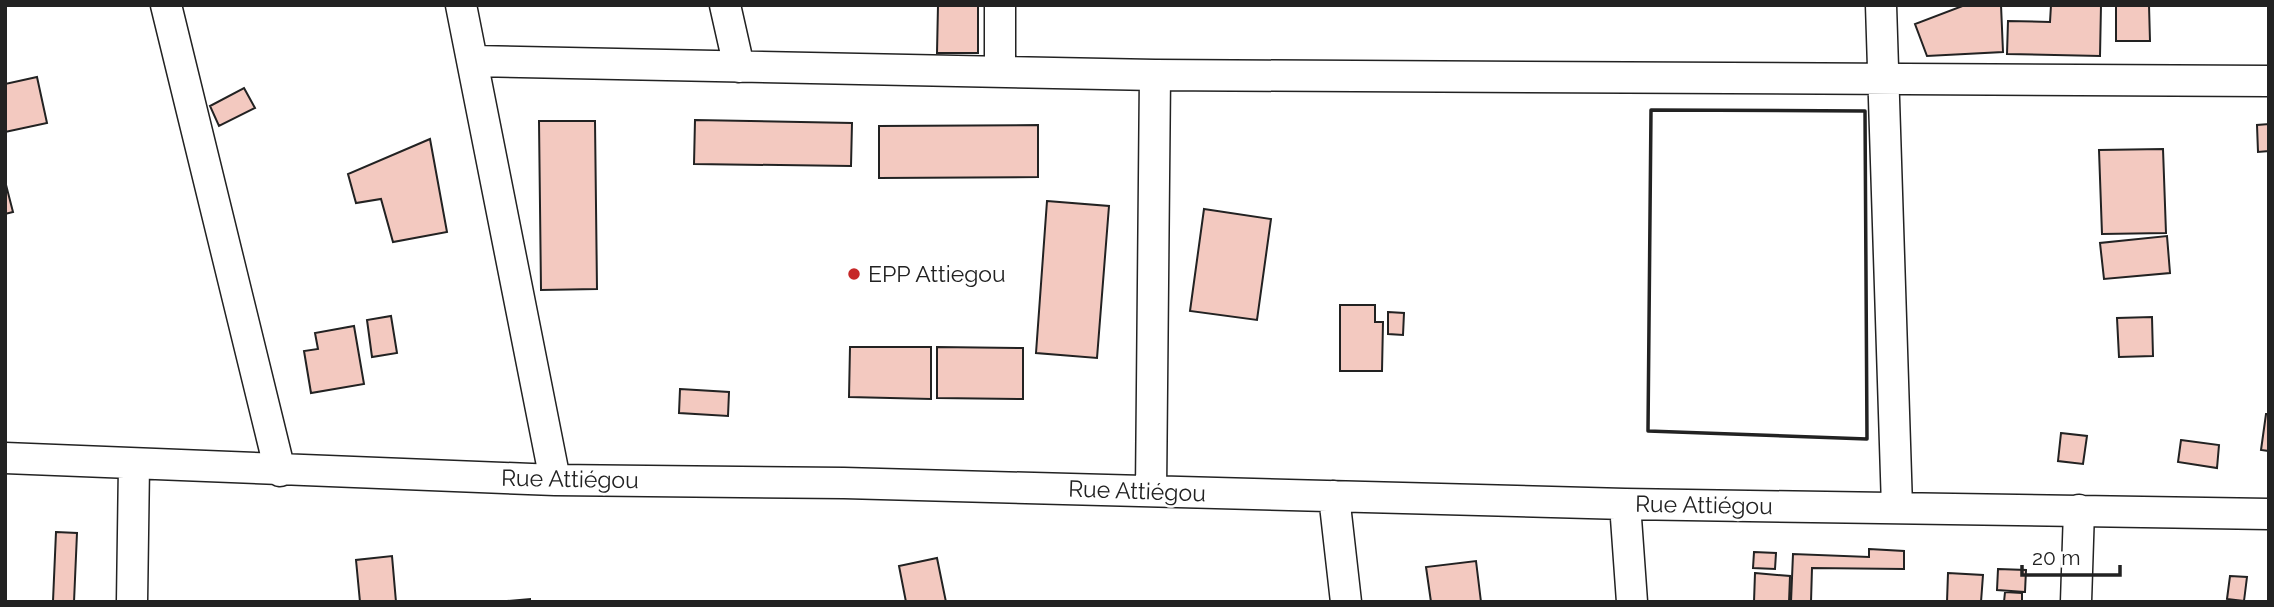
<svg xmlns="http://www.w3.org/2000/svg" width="2274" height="607" viewBox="0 0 2274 607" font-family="Raleway,sans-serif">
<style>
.building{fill:#f3c9c0;stroke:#222;stroke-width:2}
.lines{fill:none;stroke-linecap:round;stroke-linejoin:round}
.street-casing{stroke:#222;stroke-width:33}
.street{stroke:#fff;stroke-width:30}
.wall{stroke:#222;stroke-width:3.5}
.poi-dot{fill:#c62828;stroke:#fff;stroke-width:2.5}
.labels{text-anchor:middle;stroke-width:5;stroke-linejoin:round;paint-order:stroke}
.poi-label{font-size:23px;fill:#222;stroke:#fff;text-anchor:start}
.street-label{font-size:23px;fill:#222;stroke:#fff}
</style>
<rect width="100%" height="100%" fill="#fff"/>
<path class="building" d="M 938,5 L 978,5 L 978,53 L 937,53 Z
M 1965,5 L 2001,5 L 2003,52 L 1927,56 L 1915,24 Z
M 2051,5 L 2101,5 L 2100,56 L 2007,54 L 2008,21 L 2050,22 Z
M 2116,5 L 2149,5 L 2150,41 L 2116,41 Z
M 37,77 L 47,123 L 5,132 L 5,84 Z
M 244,88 L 255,108 L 219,126 L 210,106 Z
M 695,120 L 852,123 L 851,166 L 694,164 Z
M 539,121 L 595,121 L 597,289 L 541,290 Z
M 2269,124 L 2269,151 L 2258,152 L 2257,125 Z
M 1038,125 L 1038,177 L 879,178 L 879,126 Z
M 430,139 L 447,232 L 393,242 L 381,199 L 356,203 L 348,174 Z
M 2163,149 L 2166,233 L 2102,234 L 2099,150 Z
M 5,181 L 13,212 L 5,214 Z
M 1047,201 L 1109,206 L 1097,358 L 1036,353 Z
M 1204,209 L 1271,219 L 1257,320 L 1190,311 Z
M 2167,236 L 2170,273 L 2104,279 L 2100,243 Z
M 1340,305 L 1375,305 L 1375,322 L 1383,322 L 1382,371 L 1340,371 Z
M 1388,312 L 1404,313 L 1403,335 L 1388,334 Z
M 391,316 L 397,353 L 372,357 L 367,320 Z
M 2152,317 L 2153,356 L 2119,357 L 2117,318 Z
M 354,326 L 364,384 L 311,393 L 304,351 L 318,349 L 315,333 Z
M 850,347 L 931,347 L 931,399 L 849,397 Z
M 937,347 L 1023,348 L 1023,399 L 937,398 Z
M 680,389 L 729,392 L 728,416 L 679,413 Z
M 2266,414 L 2269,414 L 2269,451 L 2261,450 Z
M 2061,433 L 2087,436 L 2083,464 L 2058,461 Z
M 2181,440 L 2219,445 L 2217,468 L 2178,462 Z
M 56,532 L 77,533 L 74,602 L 53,601 Z
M 1869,549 L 1904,551 L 1904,569 L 1812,568 L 1811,602 L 1791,602 L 1793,554 L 1869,557 Z
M 1754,552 L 1776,553 L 1775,569 L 1753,568 Z
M 392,556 L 396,602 L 360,602 L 356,560 Z
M 937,558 L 946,602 L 906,602 L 899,566 Z
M 1476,561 L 1481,602 L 1431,602 L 1426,567 Z
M 1998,569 L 2026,570 L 2025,592 L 1997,590 Z
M 1755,573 L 1790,576 L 1789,602 L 1754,602 Z
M 1948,573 L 1983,575 L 1981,602 L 1947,602 Z
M 2230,576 L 2247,577 L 2244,601 L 2227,599 Z
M 2005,592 L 2022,593 L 2022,602 L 2004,602 Z
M 530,599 L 530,602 L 495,602 Z"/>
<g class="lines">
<g class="street-casing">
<path id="street" d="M 166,5 L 280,471
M 461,5 L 555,480
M 725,5 L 739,67
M 1000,5 L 1000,71
M 1881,5 L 1897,507
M 473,61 L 1155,75 L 2269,81
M 5,458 L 555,480 L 844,483 L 1625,504 L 2269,514
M 1151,491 L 1155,75
M 1334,496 L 1346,602
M 1625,504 L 1632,602
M 132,602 L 134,465
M 2076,602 L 2079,510"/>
</g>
<use href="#street" class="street"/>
<path class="wall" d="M 1651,110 L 1865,111 L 1867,439 L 1648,431 Z"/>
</g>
<circle class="poi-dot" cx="854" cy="274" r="7"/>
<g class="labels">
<g class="poi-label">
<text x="868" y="282">EPP Attiegou</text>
</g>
<g class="street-label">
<text transform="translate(570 479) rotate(1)" y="8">Rue Attiégou</text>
<text transform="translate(1137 491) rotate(2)" y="8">Rue Attiégou</text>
<text transform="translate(1704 505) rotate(1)" y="8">Rue Attiégou</text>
</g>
</g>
<rect width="2274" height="607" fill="none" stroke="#222222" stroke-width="14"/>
<path d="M2022 565v10h98v-10" fill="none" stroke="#222222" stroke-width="3.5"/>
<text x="2032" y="565" font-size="21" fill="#222222" stroke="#ffffff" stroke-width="5" paint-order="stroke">20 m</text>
</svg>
